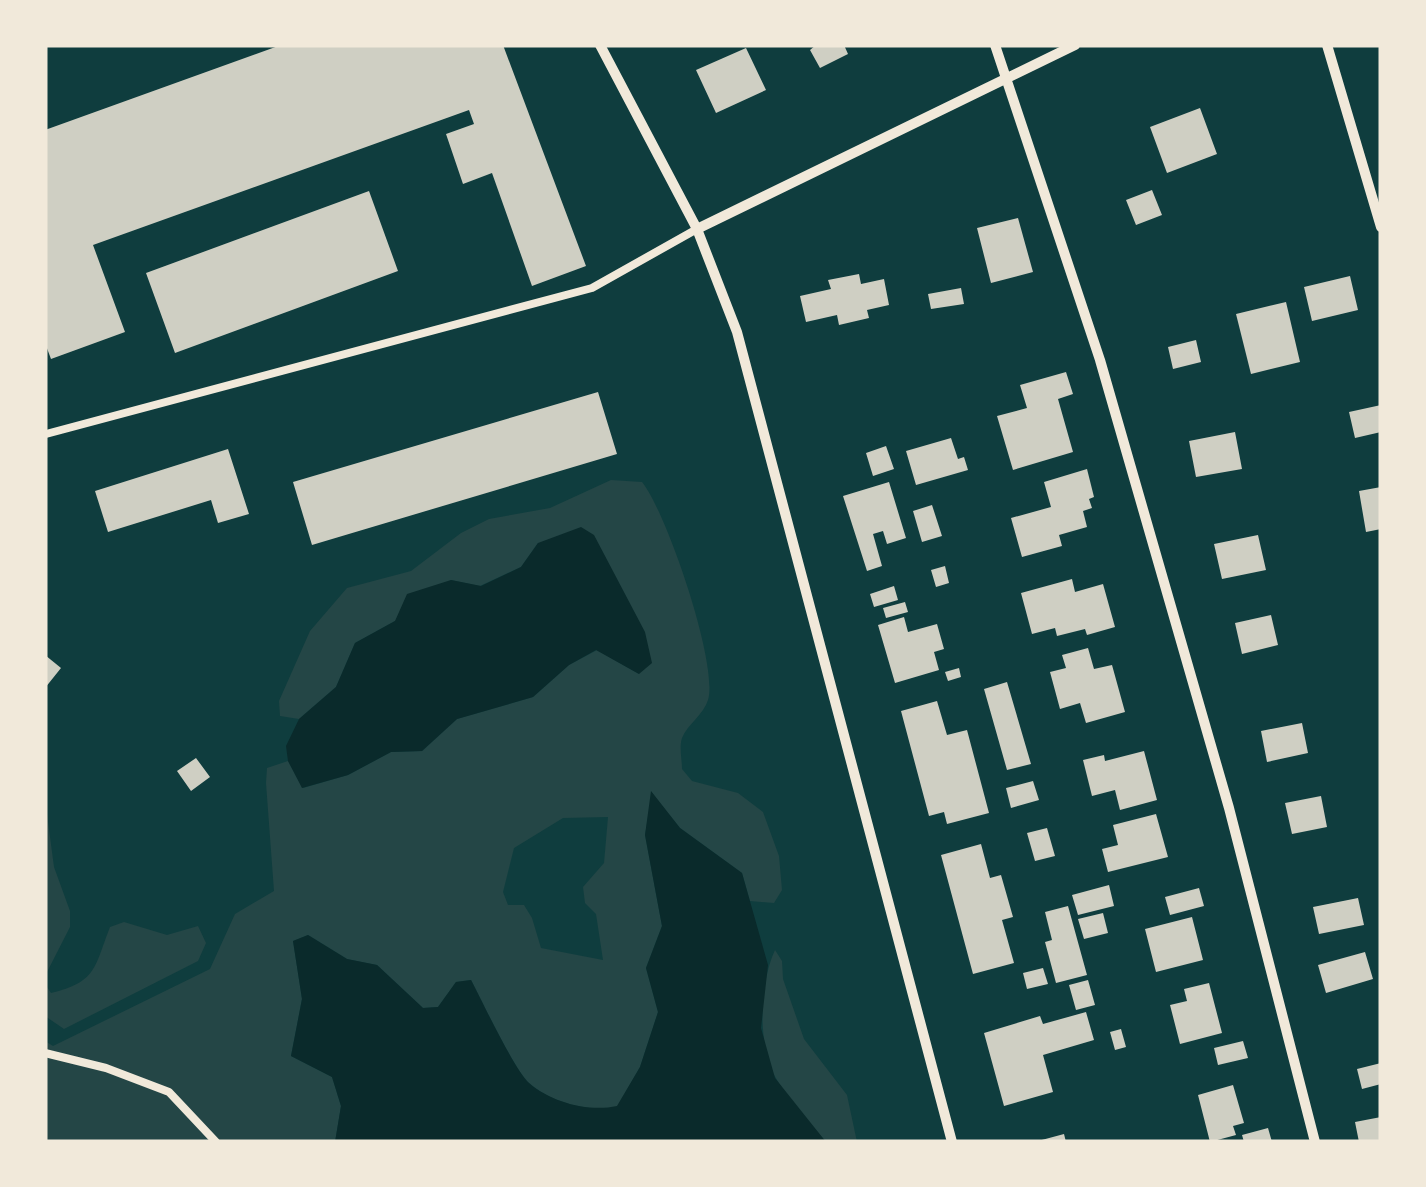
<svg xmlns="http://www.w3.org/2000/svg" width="1426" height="1187" viewBox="0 0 1426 1187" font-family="'PT Sans Narrow',sans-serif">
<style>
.green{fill:#244646;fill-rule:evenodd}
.water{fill:#0a2a2b}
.building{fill:#cfcfc3}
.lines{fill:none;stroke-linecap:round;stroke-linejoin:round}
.service{stroke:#f1e9da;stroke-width:8}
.minor{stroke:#f1e9da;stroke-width:10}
</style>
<rect width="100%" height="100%" fill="#0f3d3e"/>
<path class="green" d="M 611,480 L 642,482 C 666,511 719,665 708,700 C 704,714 687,725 682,738 C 679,747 682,760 682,769 L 692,781 L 738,793 L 763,812 L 779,856 L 782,890 L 774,903 L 750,901 L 742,873 L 680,828 L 652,793 L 645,835 L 662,926 L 646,968 L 658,1012 L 640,1067 L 617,1107 C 588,1112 552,1103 529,1083 C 515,1071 482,1001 471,980 L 456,982 L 438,1007 L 423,1008 L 377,965 L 347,959 L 308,935 L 293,941 L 302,999 L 291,1056 L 332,1077 L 341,1106 L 335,1142 L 45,1142 L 45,1041 L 53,1046 L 210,969 L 235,914 L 274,891 L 266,783 L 267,768 L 288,761 L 303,788 L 348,775 L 391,752 L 422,751 L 457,719 L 533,697 L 569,665 L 597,650 L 639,674 L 538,543 L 521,567 L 480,586 L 451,580 L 395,621 L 355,643 L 336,687 L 299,719 L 280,716 L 279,701 L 310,631 L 347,588 L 411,571 L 461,533 L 489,519 L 550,508 ZM 608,817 L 604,863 L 583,887 L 585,903 L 596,914 L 603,960 L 541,948 L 532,918 L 524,905 L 508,905 L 503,892 L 514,848 L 563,818 Z
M 45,799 L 54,867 L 70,911 L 70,927 L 45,976 Z
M 124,922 L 167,935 L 198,926 L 206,943 L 198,961 L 64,1029 L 45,1016 L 45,984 L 51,993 C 97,982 94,968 110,927 Z
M 775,950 L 782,961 L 783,979 L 804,1039 L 847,1095 L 857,1142 L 826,1142 C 810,1122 790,1102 777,1080 C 757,1048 759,984 775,950 Z"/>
<path class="water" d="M 581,527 L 594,535 L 645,632 L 652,663 L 639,674 L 596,650 L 569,665 L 533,697 L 457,719 L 422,751 L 391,752 L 348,775 L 302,788 L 288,761 L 286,746 L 299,719 L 336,687 L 355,643 L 395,621 L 407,594 L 451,580 L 481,586 L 521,567 L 538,543 Z
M 651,791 L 680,828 L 742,873 L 768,965 L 761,1028 L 775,1078 L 826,1142 L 335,1142 L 341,1106 L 332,1077 L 291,1056 L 302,999 L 293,941 L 308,935 L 347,959 L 377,965 L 423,1008 L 438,1007 L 456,982 L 471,980 C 482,1001 515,1071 529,1083 C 552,1103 589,1112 617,1106 L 640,1067 L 658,1012 L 646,968 L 662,926 L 645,835 Z"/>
<path class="building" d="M 281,45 L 503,45 L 586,266 L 532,286 L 492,173 L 463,184 L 446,134 L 474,124 L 469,110 L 93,245 L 125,332 L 51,359 L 45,343 L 45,130 Z
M 816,45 L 844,45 L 848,54 L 820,68 L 810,50 Z
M 746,48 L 766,90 L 716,113 L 696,70 Z
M 1200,108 L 1217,154 L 1167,173 L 1150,127 Z
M 1152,190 L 1162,215 L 1136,225 L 1126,200 Z
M 369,191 L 398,271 L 175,353 L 146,273 Z
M 1018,218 L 1033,272 L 991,283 L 977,228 Z
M 859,274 L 861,284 L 884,279 L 889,305 L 867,310 L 869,318 L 839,325 L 837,315 L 806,322 L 800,296 L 831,289 L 828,280 Z
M 1350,276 L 1358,310 L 1312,321 L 1304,287 Z
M 961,288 L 964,304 L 931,309 L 928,294 Z
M 1286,302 L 1300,362 L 1251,374 L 1236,314 Z
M 1196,340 L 1201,362 L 1173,369 L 1168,347 Z
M 1066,372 L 1073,394 L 1058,399 L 1073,452 L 1013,470 L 997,416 L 1027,408 L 1020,385 Z
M 598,392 L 617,454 L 312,545 L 293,482 Z
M 1381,405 L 1381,432 L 1355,438 L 1349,412 Z
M 1235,432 L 1242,469 L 1196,477 L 1189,441 Z
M 951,438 L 958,459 L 964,457 L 968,470 L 916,485 L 906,451 Z
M 886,446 L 894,469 L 873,476 L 866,453 Z
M 228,449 L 249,514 L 218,523 L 211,500 L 108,532 L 95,491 Z
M 1087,469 L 1094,497 L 1089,499 L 1092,508 L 1083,511 L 1087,527 L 1059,535 L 1062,546 L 1022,557 L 1011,518 L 1051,507 L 1044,482 Z
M 889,482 L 906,538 L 887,544 L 883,531 L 873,534 L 882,566 L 867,571 L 843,496 Z
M 1381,487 L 1381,529 L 1366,532 L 1359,491 Z
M 932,505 L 942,536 L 922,542 L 913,511 Z
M 1258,535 L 1266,570 L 1222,579 L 1214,544 Z
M 945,566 L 949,583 L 936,587 L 931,570 Z
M 1072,579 L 1075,592 L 1103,584 L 1115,627 L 1087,635 L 1085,629 L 1057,636 L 1055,628 L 1032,634 L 1021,593 Z
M 894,586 L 898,600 L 874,607 L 870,594 Z
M 905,602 L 908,612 L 886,618 L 883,608 Z
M 1271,615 L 1278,645 L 1242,654 L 1235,623 Z
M 904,617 L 908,632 L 937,624 L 944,649 L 934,652 L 939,670 L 895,683 L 878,625 Z
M 1088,648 L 1094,669 L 1112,665 L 1125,712 L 1086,723 L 1080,703 L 1060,709 L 1050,672 L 1066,668 L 1062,655 Z
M 45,655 L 61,668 L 45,688 Z
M 959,668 L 961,677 L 948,681 L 945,672 Z
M 1007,682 L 1031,764 L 1007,770 L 984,689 Z
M 937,701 L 947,735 L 967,730 L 989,813 L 947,824 L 944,812 L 929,816 L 901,711 Z
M 1302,723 L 1308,753 L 1267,762 L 1261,731 Z
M 1144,751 L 1157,800 L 1120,810 L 1115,790 L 1092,796 L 1083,760 L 1104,755 L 1105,761 Z
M 196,758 L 210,777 L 191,791 L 177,771 Z
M 1033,781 L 1039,800 L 1011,808 L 1006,788 Z
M 1321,796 L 1327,827 L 1292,834 L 1285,803 Z
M 1156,814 L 1168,857 L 1108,872 L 1102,849 L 1118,845 L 1113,825 Z
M 1047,828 L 1055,856 L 1035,861 L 1027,833 Z
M 981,844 L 990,878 L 1001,875 L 1013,917 L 1002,920 L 1014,963 L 973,974 L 941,855 Z
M 1109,885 L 1114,906 L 1078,915 L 1072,895 Z
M 1199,888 L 1204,906 L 1170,915 L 1165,897 Z
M 1358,898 L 1364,925 L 1319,934 L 1313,907 Z
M 1068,906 L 1087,975 L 1056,983 L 1045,942 L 1052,940 L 1045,912 Z
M 1103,913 L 1108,933 L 1084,939 L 1078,919 Z
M 1192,917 L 1203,960 L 1156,972 L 1145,929 Z
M 1365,952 L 1373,979 L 1326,993 L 1318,965 Z
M 1043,968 L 1048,984 L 1027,989 L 1023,973 Z
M 1088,980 L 1095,1005 L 1076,1010 L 1069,985 Z
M 1209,983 L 1222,1033 L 1180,1044 L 1170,1005 L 1187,1001 L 1184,989 Z
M 1086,1012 L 1094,1040 L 1043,1055 L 1053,1092 L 1004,1106 L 984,1033 L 1040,1016 L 1043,1024 Z
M 1121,1029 L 1126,1047 L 1115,1050 L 1110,1032 Z
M 1243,1041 L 1248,1058 L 1218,1065 L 1214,1048 Z
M 1381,1063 L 1381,1084 L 1362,1089 L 1357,1069 Z
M 1233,1085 L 1244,1123 L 1233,1126 L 1236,1135 L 1210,1142 L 1198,1095 Z
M 1381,1117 L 1381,1142 L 1359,1142 L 1355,1122 Z
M 1268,1128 L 1272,1142 L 1244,1142 L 1242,1135 Z
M 1064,1134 L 1066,1142 L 1038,1142 L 1038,1141 Z"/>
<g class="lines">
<path class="service" d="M 46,434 L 592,288 L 697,229
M 45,1053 L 106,1068 L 169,1092 L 216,1142"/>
<path class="minor" d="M 600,45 L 697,229 L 737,332 L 952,1142
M 995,45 L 1100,360 L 1229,808 L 1315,1142
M 1327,45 L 1381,227
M 697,229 L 1075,45"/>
</g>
<rect width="1426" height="1187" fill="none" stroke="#f1e9da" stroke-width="95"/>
</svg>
